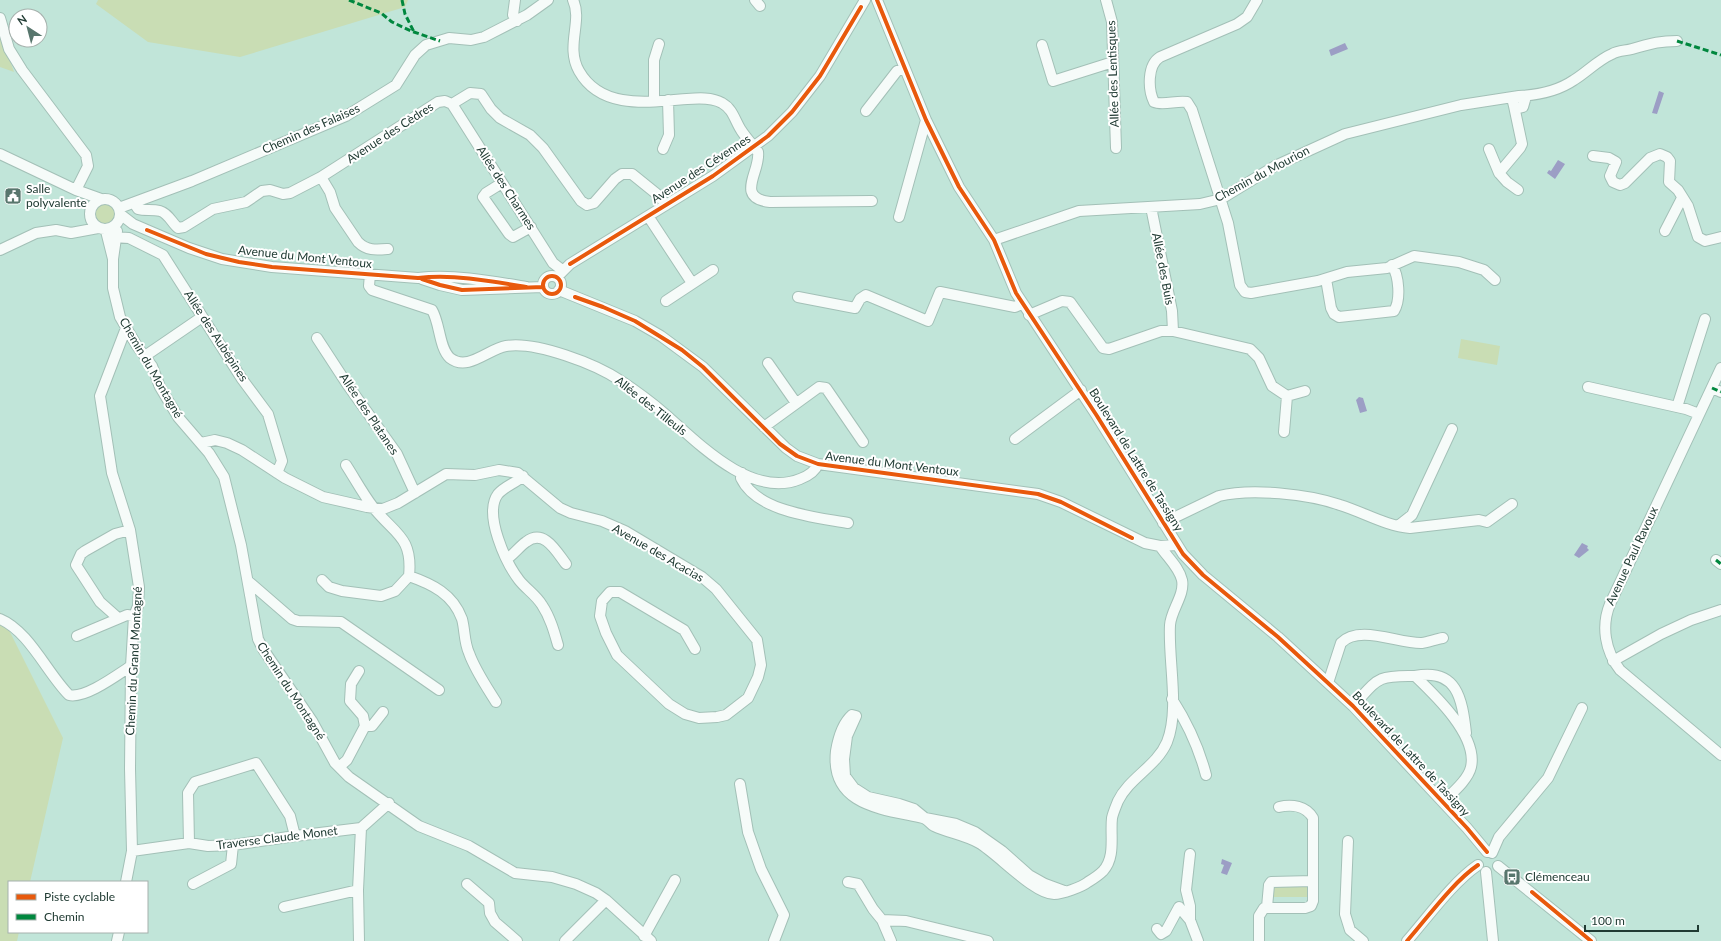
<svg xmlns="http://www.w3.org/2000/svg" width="1721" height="941" viewBox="0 0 1721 941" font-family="Lato,sans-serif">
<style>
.green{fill:#c9ddb4}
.water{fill:#9c9ec5}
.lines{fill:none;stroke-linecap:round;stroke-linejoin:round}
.minor-casing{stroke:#a3c0b7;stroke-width:12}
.minor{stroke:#f6fbf9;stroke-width:10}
.quiet{stroke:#00873e;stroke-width:3;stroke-dasharray:6 3;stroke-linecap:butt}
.cycleway-casing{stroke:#fff;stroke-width:6}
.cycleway{stroke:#e8590c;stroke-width:4}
.labels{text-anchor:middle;stroke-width:4;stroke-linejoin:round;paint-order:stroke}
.street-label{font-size:12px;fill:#203b33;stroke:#fff}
.poi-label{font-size:12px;fill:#203b33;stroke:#fff;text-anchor:start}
</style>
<rect width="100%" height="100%" fill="#c1e5d9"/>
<path class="green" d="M 98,0 L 408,0 L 405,7 L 240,57 L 148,42 L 96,4 Z
M 0,32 L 14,72 L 0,67 Z
M95 214a10 10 0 1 1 20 0a10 10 0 1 1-20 0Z
M 1461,339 L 1500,346 L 1497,365 L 1458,358 Z
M 0,612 L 63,738 L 30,882 L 9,882 L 9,932 L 19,932 L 17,941 L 0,941 Z
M 1273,885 L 1310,886 L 1310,897 L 1273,897 Z"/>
<path class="water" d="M 1345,43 L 1348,49 L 1331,56 L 1329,50 Z
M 1659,91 L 1664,93 L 1657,114 L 1652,113 Z
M 1558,160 L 1565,164 L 1555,179 L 1547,173 L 1549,170 L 1551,171 Z
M 1359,397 L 1363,398 L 1367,411 L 1360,413 L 1356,400 Z
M 1582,543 L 1588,546 L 1587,548 L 1589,550 L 1579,558 L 1574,555 Z
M 1222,859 L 1232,863 L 1227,875 L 1221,873 L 1224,865 L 1221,864 Z"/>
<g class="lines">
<g class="minor-casing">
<path id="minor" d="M 515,0 L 513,15 L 517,21
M 573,0 C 583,21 565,46 579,71 C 601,110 649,102 687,99 C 698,98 712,97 722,103 C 733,109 735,121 741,130 C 746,138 753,145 758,152 C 761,171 734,198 770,202 L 872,201
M 755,0 L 760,6
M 877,0 L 926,120 L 959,187 L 994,240 L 1016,293 L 1097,416 L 1183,554 L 1203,575 L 1278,637 L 1353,706 L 1467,828 L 1487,852
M 1106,0 L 1112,22 L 1116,148
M 1257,0 L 1247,17 L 1237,24 L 1160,57 C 1147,65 1148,90 1154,102 C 1163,106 1177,100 1187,102 L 1192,110 L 1228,223 L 1240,285 L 1245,292 L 1251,293 L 1318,281 L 1347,272 L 1387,268 L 1414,256 L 1459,262 L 1484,270 L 1495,280
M 0,18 L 9,49 L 22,70 L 86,155 L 88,166 L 76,190
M 1042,45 L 1053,81 L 1113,62
M 1519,96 C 1539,95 1558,91 1574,80 C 1587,72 1598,60 1612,54 C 1619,50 1625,51 1632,49 C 1650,44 1658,41 1677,41
M 654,100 L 654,60 L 659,44
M 452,104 L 470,93 L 481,94 L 491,109 L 500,118 L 530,135 L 543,148 L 581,201 L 587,205 L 594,203 L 615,179 L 622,174 L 632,174 L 658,195 L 666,205
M 452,104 L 553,263 L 562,270
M 866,111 L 897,71 L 904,68
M 663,149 L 669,135 L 668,100
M 1489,149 L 1499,173 L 1520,148 L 1522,144 L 1514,106
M 0,154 L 76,190 L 101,199
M 1593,156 L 1609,158 L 1616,162 L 1610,176 L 1613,182 L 1620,185 L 1625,183 L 1650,158 L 1660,154 L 1667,157 L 1670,161 L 1669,182 L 1678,190 L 1688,206 L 1698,237 L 1705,241 L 1721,237
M 1499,173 L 1507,182 L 1518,190
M 321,177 L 330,192 L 335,208 L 358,242 C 367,251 376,250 388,249
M 502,183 L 486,193 L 483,197 L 509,234 L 513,237 L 531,227
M90 214a15 15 0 1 1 30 0a15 15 0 1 1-30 0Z
M 134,203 L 138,209 C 145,211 152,209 160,211 C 168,213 172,223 178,228 L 184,227 L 213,209 L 246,202 L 262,191 L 270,190 L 283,194 L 290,193 L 321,177 L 438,102 L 445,101 L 452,104
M 1149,207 L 1152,212 L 1172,311 L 1173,331
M 119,208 L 192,181 L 346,116 L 396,85 L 415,55 L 426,45 L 449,38 L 471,40 L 484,37 L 527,15 L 548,0
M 120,214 L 133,224 L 189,248 L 222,259 L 272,267 L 418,278 C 454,274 491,281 526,287
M 648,216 L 692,283
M 899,217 L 926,120
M 106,231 L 113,259 L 117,231
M 1665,231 L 1682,198
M 108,235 L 113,237 L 129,238 L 163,255 L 242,379 L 268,414 L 282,461 L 277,473
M 994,240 L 1079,211 L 1200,204 L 1221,199 L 1275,166 L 1345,134 L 1461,105 L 1519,96 L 1525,100 L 1523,107 L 1519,108 L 1514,106 L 1513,102 L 1516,97
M 0,250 L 36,233 L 56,230 L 71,233 L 98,228
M 113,259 L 113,288 L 120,317 L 137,346 L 152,366 L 160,387 L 178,417 L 209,453 L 224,477 L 241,545 L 258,639 L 263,649 L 312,721 L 335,763 L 349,777 L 419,826 L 469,846 L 515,873 L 552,877 L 576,884 L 596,893 L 606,900 L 651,941
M 370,274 L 369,286 L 372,290 L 432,310 C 440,323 439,348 450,358 C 468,372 488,349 506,346 C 536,341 596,364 621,381 C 636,391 651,402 665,414 C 697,442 751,499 800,479 C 808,476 815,472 818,464
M543 285a9 9 0 1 1 18 0a9 9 0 1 1-18 0Z
M 557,277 L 570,264 L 713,176 L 768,136 L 792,112 L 820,76 L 865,0
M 422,279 L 440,285 L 462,290 L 543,287
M 1326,279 L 1331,308 L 1334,314 L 1339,317 L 1394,311 C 1401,300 1399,276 1392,265
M 559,290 L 635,321 L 661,336 L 703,367 L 786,448 L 797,456 L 818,464 L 1038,494 L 1061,502 L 1145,543 L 1160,546 L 1177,545
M 798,297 L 855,308 L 860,299 L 866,295 L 928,321 L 940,292 L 1015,307 L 1022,304
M 666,301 L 713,270
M 1029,315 L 1062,301 L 1070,302 L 1103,348 L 1109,349 L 1161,331 L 1173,331 L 1250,349 L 1259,358 L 1272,386 L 1287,396 L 1284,432
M 126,328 L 100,396 L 112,473 L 130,530 L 139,587 L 138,606 L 134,616 L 131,666 L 130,769 L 132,851 L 126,882
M 317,338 L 347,384 L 397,454 L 415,493
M 145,356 L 202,317
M 768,363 L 796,403
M 1721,368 L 1610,604 C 1601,626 1605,651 1620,670 L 1721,755
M 1588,387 L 1686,409 L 1699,414
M 1712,388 L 1721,392
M 1287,396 L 1305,391
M 1677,407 L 1705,319
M 764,427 L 819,387 L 826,388 L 863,442
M 1015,439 L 1081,390
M 201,443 L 215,440 L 227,443 L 242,450 L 285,478 L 323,497 L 367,507 L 383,509 L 398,503 L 446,474 L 475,475 L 499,470 L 518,473 L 560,508 L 571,513 L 602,521 L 625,531 L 702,577 L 716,589 L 757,640 L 761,665 L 758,677 L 748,698 L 726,715 L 717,717 L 699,718 L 685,714 L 669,704 L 617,655 L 606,633 L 600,616 L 602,601 L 610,592 L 620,592 L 684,630 L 695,649
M 346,465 C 355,479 363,494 373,507 C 394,534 413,536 409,576 C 432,584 453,594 462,619 C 465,630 464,642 469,653 C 475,670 486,686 496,702
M 742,473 L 741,478 C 757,512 815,517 848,523
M 523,476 C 516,483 505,486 498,494 C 483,514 506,563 519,580 C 526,589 536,595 542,605 C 550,617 554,631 558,645
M 1163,523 L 1219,496 C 1251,488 1309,494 1340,505 C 1363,512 1386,526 1410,528 L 1479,520 L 1487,522 L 1512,504
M 1398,526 L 1412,515 L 1452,429
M 507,559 C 514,554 519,547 526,542 C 544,528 556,551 566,564
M 1716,560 L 1721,564
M 322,580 L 329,587 L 342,591 L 381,596 L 395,591 L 409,576
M 248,581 L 292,619 L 298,621 L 341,622 L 439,690
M 118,618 L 100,602 L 76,565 L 81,554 L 85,551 L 115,534 L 130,530
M 0,619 C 29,631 47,673 69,695 C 85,699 117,675 131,666
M 77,636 L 127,615 L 134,616
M 1613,661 L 1661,634 L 1691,620 L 1721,610
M 1415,676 C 1457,668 1462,698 1466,733
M 1328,683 L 1341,643 C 1359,624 1399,644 1422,643 C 1429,642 1436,639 1443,638
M 1172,699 C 1188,724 1199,748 1206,775
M 1353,706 C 1378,679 1376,675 1415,676 C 1436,696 1478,736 1471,767 C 1468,780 1452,793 1443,802
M 365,726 L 372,726 L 383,712
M 339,767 L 347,760 L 365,726 L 363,716 L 350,701 L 351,684 L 359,671
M 740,784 L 748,832 L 761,869 L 784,915 L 774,941
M 1348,841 L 1345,914 L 1350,930 L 1363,941
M 189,843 L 188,793 L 195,782 L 256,763 L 290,816 L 295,836
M 132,851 L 189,843 L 208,846 L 233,845 L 295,836 L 361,828 L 389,803
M 1492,853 L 1499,837 L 1548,778 L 1582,708
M 1190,854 L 1186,890 L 1190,906 L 1190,920 L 1198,941
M 1498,866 L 1591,941
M 1486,872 L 1493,941
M 848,882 L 858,884 L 873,909 L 882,920 L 891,941
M 193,884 L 231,864 L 233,845
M 467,884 L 489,903 L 490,913 L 495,922 L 517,941
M 1064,891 L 1045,884 L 1029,875 L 1002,851 L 975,832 L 956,824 L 925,818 L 914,809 L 899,804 L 868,797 L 854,788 L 845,776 L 844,759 L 847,736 L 856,716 L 852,715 C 843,723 838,739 836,751 C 830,806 883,809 923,818 C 928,819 930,824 934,826 C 949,833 965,835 979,843 C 998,854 1034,894 1054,894 C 1062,894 1082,887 1088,882 C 1093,879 1099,875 1103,871 C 1116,857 1110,835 1112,818 C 1113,813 1116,806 1118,801 C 1129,778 1157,766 1167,742 C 1180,709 1168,661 1170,625 C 1171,610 1185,595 1182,580 C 1179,567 1167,557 1160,546
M 284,907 L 358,890
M 1267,907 L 1269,885 L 1271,882 L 1313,881
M 882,920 L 906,921 L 988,941
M 1157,929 L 1161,934 L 1166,931 L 1179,907 L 1190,920
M 644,936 L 675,880
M 117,941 L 119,932
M 359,941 L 358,890 L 361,828
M 565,941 L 606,900
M 1259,941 L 1259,916 L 1264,908 L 1305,908 L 1311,906 L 1313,901 L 1313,818 C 1306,806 1292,804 1279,807
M 1407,941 C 1428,917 1453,882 1478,865"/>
</g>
<use href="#minor" class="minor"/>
<path class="quiet" d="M 349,0 L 381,13 L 392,22 L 411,31 L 440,41
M 402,0 L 405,14 L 414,32
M 1677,41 L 1721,55
M 1712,388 L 1721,392
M 1716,560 L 1721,564"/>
<g class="cycleway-casing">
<path id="cycleway" d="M 877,0 L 926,120 L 959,187 L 994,240 L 1016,293 L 1097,416 L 1183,554 L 1203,575 L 1278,637 L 1353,706 L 1467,828 L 1487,852
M 147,230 L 206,254 L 239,262 L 272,267 L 418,278 C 454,274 491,281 526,287
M 570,264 L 713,176 L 768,136 L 792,112 L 820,76 L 861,7
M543 285a9 9 0 1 1 18 0a9 9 0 1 1-18 0Z
M 422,279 L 440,285 L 462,290 L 543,287
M 575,297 L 603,307 L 635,321 L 682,350 L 703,367 L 780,444 L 797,456 L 818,464 L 1038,494 L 1061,502 L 1132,538
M 1532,892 L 1591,941
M 1407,941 C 1428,917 1453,882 1478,865"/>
</g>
<use href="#cycleway" class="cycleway"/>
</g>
<defs>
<g id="civic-square" transform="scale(0.9)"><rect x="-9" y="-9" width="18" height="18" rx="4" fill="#58766d" stroke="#fff"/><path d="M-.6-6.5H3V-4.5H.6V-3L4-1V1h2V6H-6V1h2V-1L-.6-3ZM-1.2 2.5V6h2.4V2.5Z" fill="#fff"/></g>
<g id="bus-square" transform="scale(0.9)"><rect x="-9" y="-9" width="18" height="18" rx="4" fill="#58766d" stroke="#fff"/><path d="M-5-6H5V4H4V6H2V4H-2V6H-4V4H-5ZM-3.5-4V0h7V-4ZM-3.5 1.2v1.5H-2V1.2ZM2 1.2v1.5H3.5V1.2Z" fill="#fff"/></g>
</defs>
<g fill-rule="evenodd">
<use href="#civic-square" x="13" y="196"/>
<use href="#bus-square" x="1512" y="877"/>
</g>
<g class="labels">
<g class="street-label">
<text transform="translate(1113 74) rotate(-92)" y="4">Allée des Lentisques</text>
<text transform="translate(311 129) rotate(-24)" y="4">Chemin des Falaises</text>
<text transform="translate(390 133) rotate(-33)" y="4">Avenue des Cèdres</text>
<text transform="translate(701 169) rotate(-33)" y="4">Avenue des Cévennes</text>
<text transform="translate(1262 174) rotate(-28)" y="4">Chemin du Mourion</text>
<text transform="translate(506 188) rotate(57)" y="4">Allée des Charmes</text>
<text transform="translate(305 257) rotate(6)" y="4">Avenue du Mont Ventoux</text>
<text transform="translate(1163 269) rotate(79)" y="4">Allée des Buis</text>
<text transform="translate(216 336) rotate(57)" y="4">Allée des Aubépines</text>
<text transform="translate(151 368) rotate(60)" y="4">Chemin du Montagné</text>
<text transform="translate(651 406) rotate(38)" y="4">Allée des Tilleuls</text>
<text transform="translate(369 414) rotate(56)" y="4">Allée des Platanes</text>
<text transform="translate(1136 460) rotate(58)" y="4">Boulevard de Lattre de Tassigny</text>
<text transform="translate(892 464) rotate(7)" y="4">Avenue du Mont Ventoux</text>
<text transform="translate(658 553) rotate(30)" y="4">Avenue des Acacias</text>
<text transform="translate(1632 556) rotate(-65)" y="4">Avenue Paul Ravoux</text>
<text transform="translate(134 661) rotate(-87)" y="4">Chemin du Grand Montagné</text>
<text transform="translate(291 691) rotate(57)" y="4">Chemin du Montagné</text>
<text transform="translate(1411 754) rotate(47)" y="4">Boulevard de Lattre de Tassigny</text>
<text transform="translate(277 838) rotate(-7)" y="4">Traverse Claude Monet</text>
</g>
<g class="poi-label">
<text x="26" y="193">Salle<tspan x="26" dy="14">polyvalente</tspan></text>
<text x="1525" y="881">Clémenceau</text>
</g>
</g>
<rect x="8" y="881" width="140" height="52" fill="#ffffff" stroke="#a6b1ad"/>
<rect x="16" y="894" width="20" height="6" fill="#e8590c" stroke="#a6b1ad"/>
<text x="44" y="901" font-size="12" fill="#203b33">Piste cyclable</text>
<rect x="16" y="914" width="20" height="6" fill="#00873e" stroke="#a6b1ad"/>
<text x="44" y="921" font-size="12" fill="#203b33">Chemin</text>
<g transform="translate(28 28) rotate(324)"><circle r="19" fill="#ffffff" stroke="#a6b1ad"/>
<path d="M0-3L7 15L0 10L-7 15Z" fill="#58766d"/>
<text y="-6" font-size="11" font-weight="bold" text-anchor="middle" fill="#203b33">N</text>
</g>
<path d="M1585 925v6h113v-6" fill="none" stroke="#203b33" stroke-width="2"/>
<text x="1591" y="925" font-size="12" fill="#203b33" stroke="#ffffff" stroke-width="3" paint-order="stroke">100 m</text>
</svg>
